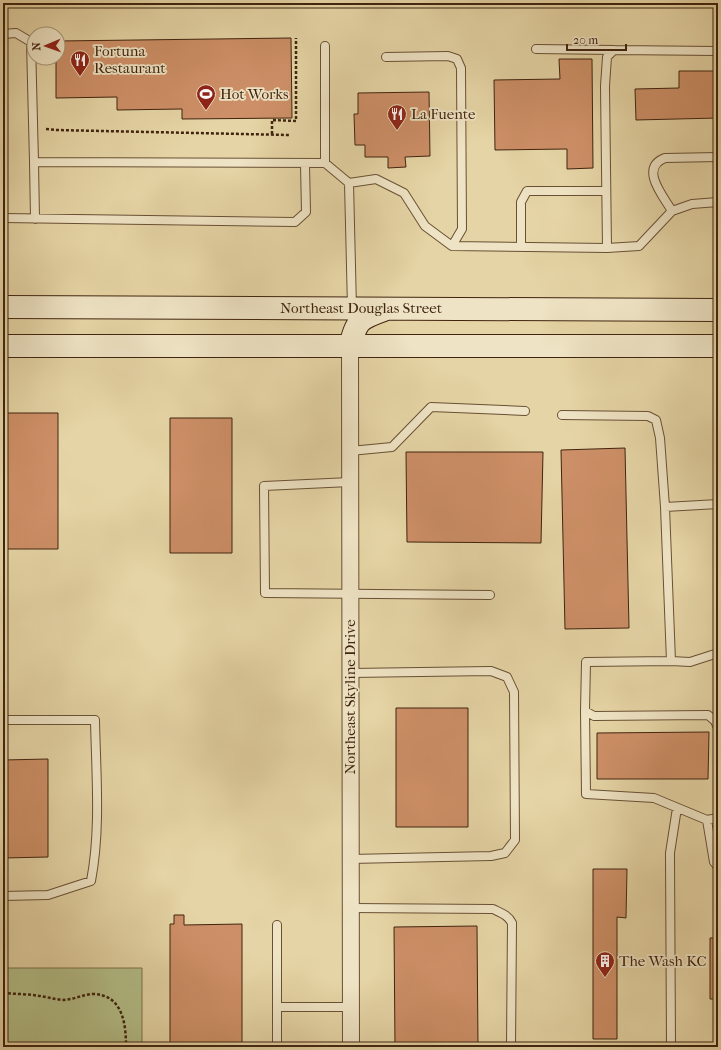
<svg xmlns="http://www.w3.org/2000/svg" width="721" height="1050" viewBox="0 0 721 1050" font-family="'IM FELL French Canon',serif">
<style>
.green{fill:#b3bd87;stroke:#7a704b}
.building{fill:#cd8f67;stroke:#40240f}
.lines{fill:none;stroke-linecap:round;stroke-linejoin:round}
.service-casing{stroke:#695034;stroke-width:10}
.minor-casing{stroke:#695034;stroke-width:18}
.secondary-casing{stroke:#40240f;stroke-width:24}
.path{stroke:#40240f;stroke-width:2.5;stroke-dasharray:3 2;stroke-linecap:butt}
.service{stroke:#eee3c4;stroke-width:8}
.minor{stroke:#eee3c4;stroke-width:16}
.secondary{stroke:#eee3c4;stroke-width:22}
.labels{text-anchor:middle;stroke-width:3.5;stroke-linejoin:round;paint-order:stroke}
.poi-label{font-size:15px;fill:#40240f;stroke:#eee3c4;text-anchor:start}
.street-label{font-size:15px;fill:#40240f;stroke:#eee3c4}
</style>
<rect width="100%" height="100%" fill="#e5d4a5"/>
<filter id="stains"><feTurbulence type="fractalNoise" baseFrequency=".005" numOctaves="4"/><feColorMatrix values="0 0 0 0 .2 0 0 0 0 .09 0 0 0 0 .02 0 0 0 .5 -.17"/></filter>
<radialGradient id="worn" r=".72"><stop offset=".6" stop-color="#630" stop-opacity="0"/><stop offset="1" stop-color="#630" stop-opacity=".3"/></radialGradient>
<path class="green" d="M 3,968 L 142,968 L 142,1047 L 3,1047 Z"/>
<path class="building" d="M 291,38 L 292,118 L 182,119 L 182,109 L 117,110 L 117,97 L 56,98 L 56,58 L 58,58 L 58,41 Z
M 559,59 L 592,59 L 593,168 L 567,169 L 567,149 L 495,150 L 494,80 L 560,79 Z
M 679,71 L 718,71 L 718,118 L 636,120 L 635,89 L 679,88 Z
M 429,92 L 430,156 L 405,157 L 406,167 L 388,168 L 388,157 L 365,157 L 365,145 L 355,145 L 354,114 L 358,114 L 358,93 Z
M 3,413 L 58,413 L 58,549 L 3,549 Z
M 170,418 L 232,418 L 232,553 L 170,553 Z
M 625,448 L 629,628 L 565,629 L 561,450 Z
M 406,452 L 543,452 L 541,543 L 407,542 Z
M 396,708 L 468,708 L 468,827 L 396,827 Z
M 709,732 L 708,779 L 597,779 L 597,733 Z
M 48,759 L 48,857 L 3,858 L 3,760 Z
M 593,869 L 627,869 L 626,918 L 617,917 L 617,1039 L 593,1039 Z
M 174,915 L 184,915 L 184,925 L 242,924 L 242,1047 L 170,1047 L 170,924 L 174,924 Z
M 477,926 L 478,1047 L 395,1047 L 394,927 Z
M 710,938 L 718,938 L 718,999 L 710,999 Z"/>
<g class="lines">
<g class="service-casing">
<path id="service" d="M 3,34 L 16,33 L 31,42 L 34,162 L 325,163 L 349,183 L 376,179 L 404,193 L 425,226 L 452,246 L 607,248 L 639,246 L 672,211 L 692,204 L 718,202
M 536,49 L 614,50
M 386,57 L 448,56 L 457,59 L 461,68 L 462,229 L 452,246
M 34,162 L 35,219
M 325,163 L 325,46
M 349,183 L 352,308
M 672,211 C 663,196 639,168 665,158 L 718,157
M 3,218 L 295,222 L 306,212 L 305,164
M 521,247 L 521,202 L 527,191 L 606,191
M 607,248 L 605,86 L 607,57 L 614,50 L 718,51
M 562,415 L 648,416 L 656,420 L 660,438 L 665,507 L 718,504
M 350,451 L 392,447 L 431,407 L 525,411
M 350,482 L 264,486 L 265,593 L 490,595
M 665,507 L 671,661 L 690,662 L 718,653
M 671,661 L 586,662 L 585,711 L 594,716 L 708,715 L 715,721 L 718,728
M 350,673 L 491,671 L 507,677 L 514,692 L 515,840 L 505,853 L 491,856 L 350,859
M 585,711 L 586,794 L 654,798 L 707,820 L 718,818
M 3,720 L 95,720 C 96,773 101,829 91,881 L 48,895 L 3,896
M 707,820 L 714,862 L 718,867
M 351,908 L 493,909 C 501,913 508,915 512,923 L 511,1047
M 277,1007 L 351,1007
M 277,1047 L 277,925
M 671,1047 L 670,853 L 677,808"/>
</g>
<g class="minor-casing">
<path id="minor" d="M 350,346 L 351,1047"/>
</g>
<g class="secondary-casing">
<path id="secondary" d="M 3,307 L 718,310
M 3,346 L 718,346
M 350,346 C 357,320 359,319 384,310"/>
</g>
<path class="path" d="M 46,129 L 56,130 L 289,135
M 272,134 L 272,120 L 296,121 L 296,38
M 3,993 C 15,994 28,994 40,996 C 47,997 54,999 62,1000 C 72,1000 82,995 92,994 C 123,994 126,1024 126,1047"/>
<use href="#service" class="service"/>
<use href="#minor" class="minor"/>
<use href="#secondary" class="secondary"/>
</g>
<defs>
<g id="restaurant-pin" transform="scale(1)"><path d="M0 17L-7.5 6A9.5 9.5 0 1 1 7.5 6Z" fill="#8f2418" stroke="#eee3c4"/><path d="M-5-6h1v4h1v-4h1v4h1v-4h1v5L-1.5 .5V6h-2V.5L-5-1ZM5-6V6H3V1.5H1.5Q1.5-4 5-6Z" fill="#fff"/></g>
<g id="stadium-pin" transform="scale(1)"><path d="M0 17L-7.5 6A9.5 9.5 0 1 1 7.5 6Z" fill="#8f2418" stroke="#eee3c4"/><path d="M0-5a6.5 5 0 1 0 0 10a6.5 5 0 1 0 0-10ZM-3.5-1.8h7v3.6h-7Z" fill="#fff"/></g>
<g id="building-pin" transform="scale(1)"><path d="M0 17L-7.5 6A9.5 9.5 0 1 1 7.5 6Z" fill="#8f2418" stroke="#eee3c4"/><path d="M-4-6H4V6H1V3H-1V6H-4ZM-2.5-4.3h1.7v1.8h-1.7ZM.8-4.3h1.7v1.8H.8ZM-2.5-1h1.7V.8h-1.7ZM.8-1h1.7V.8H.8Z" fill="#fff"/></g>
</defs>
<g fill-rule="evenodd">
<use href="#restaurant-pin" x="80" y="60"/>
<use href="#stadium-pin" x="206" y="94"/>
<use href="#restaurant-pin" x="397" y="114"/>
<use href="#building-pin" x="605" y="961"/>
</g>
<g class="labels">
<g class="poi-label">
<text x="94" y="56">Fortuna<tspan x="94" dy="17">Restaurant</tspan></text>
<text x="220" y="99">Hot Works</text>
<text x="411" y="119">La Fuente</text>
<text x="619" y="966">The Wash KC</text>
</g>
<g class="street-label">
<text x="361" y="313">Northeast Douglas Street</text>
<text transform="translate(350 697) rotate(-90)" y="5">Northeast Skyline Drive</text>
</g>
</g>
<rect width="721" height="1050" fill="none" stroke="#e5d4a5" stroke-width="16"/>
<rect x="4" y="4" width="713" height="1042" fill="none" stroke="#40240f" stroke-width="2"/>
<rect x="8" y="8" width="705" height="1034" fill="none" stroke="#40240f"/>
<g transform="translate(46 46) rotate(268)"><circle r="19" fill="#eee3c4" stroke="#a8977c"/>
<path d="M0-3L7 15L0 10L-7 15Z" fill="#8f2418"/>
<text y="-6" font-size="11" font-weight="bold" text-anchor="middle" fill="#40240f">N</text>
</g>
<path d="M567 44v6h59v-6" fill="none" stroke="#40240f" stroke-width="2"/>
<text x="573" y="44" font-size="12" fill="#40240f" stroke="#eee3c4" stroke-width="3" paint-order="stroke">20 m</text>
<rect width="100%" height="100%" filter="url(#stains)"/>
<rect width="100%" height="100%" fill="url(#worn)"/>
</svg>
